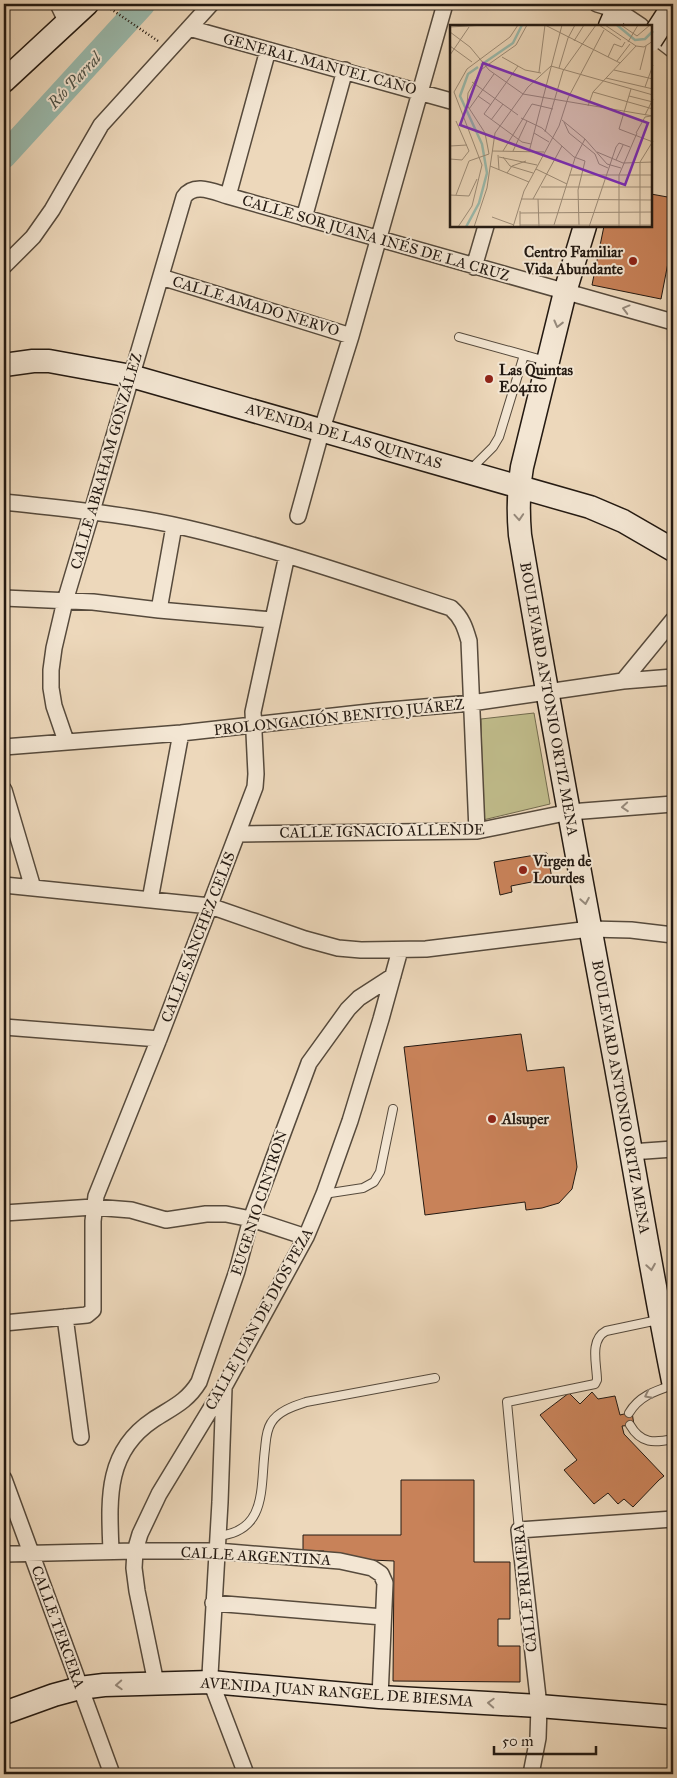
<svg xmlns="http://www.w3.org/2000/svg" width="677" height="1778" viewBox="0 0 677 1778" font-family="'IM FELL Great Primer',serif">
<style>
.green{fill:#c0bc8b;stroke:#726b4e}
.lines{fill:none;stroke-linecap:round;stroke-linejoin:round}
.river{stroke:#9abaad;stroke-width:25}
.building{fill:#c88259;stroke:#241a12}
.lane-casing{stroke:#564a3c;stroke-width:10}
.street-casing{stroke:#564a3c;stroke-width:18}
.secondary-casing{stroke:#241a12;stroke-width:25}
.path{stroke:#241a12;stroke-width:2.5;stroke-dasharray:1 2.5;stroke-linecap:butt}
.lane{stroke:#f3e6d3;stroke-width:8}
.street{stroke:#f3e6d3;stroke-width:15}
.secondary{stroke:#f3e6d3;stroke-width:22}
.secondary-bridge-casing{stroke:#241a12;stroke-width:25;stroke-linecap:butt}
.secondary-bridge{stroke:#f3e6d3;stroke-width:22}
.oneway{stroke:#968a7c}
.poi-dot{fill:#8f2418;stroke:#f3e6d3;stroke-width:2}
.labels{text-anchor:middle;stroke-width:4;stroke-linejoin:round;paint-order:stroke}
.street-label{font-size:15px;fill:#241a12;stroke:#f3e6d3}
.poi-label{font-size:15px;font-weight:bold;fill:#241a12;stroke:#f3e6d3;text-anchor:start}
.water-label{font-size:16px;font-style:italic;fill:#4d5248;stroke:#f3e6d3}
.inset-river{fill:none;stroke:#9abaad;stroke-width:2.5}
.inset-road{fill:none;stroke:#9d8c77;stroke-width:1}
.view{fill:#7b2cbf;fill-opacity:0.15;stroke:#7b2cbf;stroke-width:2.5}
.inset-edge{fill:none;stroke:#241a12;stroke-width:2.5}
</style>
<rect width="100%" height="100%" fill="#edd8bb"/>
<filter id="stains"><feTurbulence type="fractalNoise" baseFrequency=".004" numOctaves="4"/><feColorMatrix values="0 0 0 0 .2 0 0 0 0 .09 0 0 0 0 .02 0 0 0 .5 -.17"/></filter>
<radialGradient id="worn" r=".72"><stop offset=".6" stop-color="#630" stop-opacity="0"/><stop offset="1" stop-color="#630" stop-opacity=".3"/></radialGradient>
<path class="green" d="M 534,713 L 550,804 L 483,820 L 481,719 Z"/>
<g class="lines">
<path class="river" d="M 4,156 L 143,4"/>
</g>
<path class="building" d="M 651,194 L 673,198 L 673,237 L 661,299 L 592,285 L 604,226 L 651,226 Z
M 547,853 L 552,878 L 511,886 L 512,892 L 500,895 L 494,862 Z
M 521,1034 L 527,1071 L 564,1067 L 577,1167 L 572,1189 L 559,1203 L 542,1208 L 526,1210 L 525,1202 L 425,1215 L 404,1047 Z
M 592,1392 L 598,1399 L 615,1396 L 620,1415 L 632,1412 L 634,1425 L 622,1426 L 624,1434 L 664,1476 L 659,1480 L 633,1507 L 624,1499 L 618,1504 L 608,1493 L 594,1504 L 564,1470 L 577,1460 L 540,1415 L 569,1393 L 580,1404 Z
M 401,1480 L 474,1480 L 474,1562 L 510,1562 L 510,1619 L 498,1619 L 498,1646 L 520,1646 L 520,1682 L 393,1681 L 394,1561 L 325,1558 L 324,1551 L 303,1551 L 303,1535 L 401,1535 Z"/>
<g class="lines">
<g class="lane-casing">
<path id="lane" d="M 459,337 L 546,361
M 470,470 L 493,447 L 499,437 L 524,355
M 324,1194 L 363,1188 L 374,1182 L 380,1172 L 393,1109
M 629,1413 C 639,1396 655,1391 673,1385
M 630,1425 C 641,1444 654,1443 673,1439
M 519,1530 L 507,1402 L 595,1384 L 597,1380 C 597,1365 589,1340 606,1331 L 658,1320
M 218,1536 C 268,1531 260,1487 265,1449 C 266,1440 266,1431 271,1423 C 278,1411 294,1406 306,1402 L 435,1378"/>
</g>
<g class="street-casing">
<path id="street" d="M 58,4 L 67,23
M 597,4 L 617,10 L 641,26
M 189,28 L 451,101
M 651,33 L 673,50
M 228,196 L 268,50
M 304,218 L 345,70
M 4,266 L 33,237 L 52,210 L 101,125 L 211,4
M 474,267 L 486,226
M 161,277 L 351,336
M 4,502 C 65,509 127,514 187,528 C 277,549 364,580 451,608 C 462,618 465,627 469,641 L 477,831
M 298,516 L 322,429 L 351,336 L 445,4
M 4,598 L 93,602 L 159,610 L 272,620
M 159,610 L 174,526
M 623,681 L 673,620
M 66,741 L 54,706 L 51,688 L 51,670 L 54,648 L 65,601 L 92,511 L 184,197 C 194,182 214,192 228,196 L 673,322
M 4,747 L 181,733 L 378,711 L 471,703 L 623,681 L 673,677
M 4,790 L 33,888
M 238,834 L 477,831 L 570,812 L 673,804
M 4,885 L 210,906 L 305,939 L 338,948 L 361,950 L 426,949 L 590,929 L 631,930 L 673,935
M 150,900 L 181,733
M 4,1027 L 159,1039
M 631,1152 L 673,1149
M 4,1213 L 93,1207 L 131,1210 L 166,1220 L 206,1214 L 226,1214 L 251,1219 L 306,1237
M 65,1317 L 81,1437
M 4,1323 L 87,1315 L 93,1310 L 93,1221 L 96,1196 L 159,1039 L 255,787 L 256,774 L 253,712 L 287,555
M 224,1388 L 220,1502 L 210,1675 L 211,1682 L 246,1774
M 4,1479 L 112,1774
M 111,1551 C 109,1500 105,1452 153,1420 C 171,1408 187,1402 199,1382 L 237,1271 L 251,1219 L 309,1063 L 348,1009 L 359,998 L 393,976
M 4,1554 L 135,1551 L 217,1551 L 340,1561 L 372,1568 L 381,1574 L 385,1583 L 380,1697
M 213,1603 L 383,1617
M 156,1683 L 137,1591 L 134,1568 L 135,1551 L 140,1534 L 159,1494 L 224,1387 L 306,1237 L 324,1194 L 350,1121 L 381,1019 L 400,950
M 531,1774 L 538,1738 L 539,1706 L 519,1530 L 673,1519"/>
</g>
<g class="secondary-casing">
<path id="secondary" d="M 610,26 L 617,10
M 4,81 L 87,4
M 585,226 L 565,292 L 522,467 C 518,491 518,512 520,535 C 550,713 583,890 616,1067 C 635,1172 652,1277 673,1381
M 4,365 L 33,361 L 49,361 L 131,376 L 590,507 L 623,521 L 673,550
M 4,1713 L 54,1695 L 80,1688 L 104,1685 L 211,1682 L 380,1697 L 539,1706 L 673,1717"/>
</g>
<path class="path" d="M 105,5 L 158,41"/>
<use href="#lane" class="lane"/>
<use href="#street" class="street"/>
<use href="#secondary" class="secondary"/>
<g class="secondary-bridge-casing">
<path id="secondary-bridge" d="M 651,40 L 673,6"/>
</g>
<use href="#secondary-bridge" class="secondary-bridge"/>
</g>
<defs><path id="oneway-chevron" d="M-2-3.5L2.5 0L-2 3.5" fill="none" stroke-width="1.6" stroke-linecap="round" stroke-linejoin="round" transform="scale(1.25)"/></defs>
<g class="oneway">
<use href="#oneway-chevron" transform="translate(626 309) rotate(-165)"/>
<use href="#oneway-chevron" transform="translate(558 324) rotate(104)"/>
<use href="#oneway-chevron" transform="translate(519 517) rotate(86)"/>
<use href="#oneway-chevron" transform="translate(625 807) rotate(176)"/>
<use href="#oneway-chevron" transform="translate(585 901) rotate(80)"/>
<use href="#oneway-chevron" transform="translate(651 1267) rotate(81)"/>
<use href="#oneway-chevron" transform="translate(648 1395) rotate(153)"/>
<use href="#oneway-chevron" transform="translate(119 1685) rotate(177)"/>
<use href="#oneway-chevron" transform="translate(491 1703) rotate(-177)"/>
</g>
<g class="poi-dot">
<circle cx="633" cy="261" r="5"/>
<circle cx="489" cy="379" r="5"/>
<circle cx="523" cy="870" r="5"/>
<circle cx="492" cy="1119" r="5"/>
</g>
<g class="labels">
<g class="street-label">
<text transform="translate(320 64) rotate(15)" y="5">GENERAL MANUEL CANO</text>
<text transform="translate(376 238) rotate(16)" y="5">CALLE SOR JUANA INÉS DE LA CRUZ</text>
<text transform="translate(256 306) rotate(17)" y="5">CALLE AMADO NERVO</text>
<text transform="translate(344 436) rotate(16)" y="5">AVENIDA DE LAS QUINTAS</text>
<text transform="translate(106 461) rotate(-74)" y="5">CALLE ABRAHAM GONZÁLEZ</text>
<text transform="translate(549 699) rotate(80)" y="5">BOULEVARD ANTONIO ORTIZ MENA</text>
<text transform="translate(339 717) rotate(-6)" y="5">PROLONGACIÓN BENITO JUÁREZ</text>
<text transform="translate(382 831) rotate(-1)" y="5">CALLE IGNACIO ALLENDE</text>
<text transform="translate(198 937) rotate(-69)" y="5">CALLE SÁNCHEZ CELIS</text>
<text transform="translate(621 1097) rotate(80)" y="5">BOULEVARD ANTONIO ORTIZ MENA</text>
<text transform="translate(259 1203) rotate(-72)" y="5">EUGENIO CINTRON</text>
<text transform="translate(259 1319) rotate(-61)" y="5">CALLE JUAN DE DIOS PEZA</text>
<text transform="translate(256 1556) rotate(3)" y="5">CALLE ARGENTINA</text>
<text transform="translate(525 1588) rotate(-96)" y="5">CALLE PRIMERA</text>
<text transform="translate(58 1627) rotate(70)" y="5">CALLE TERCERA</text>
<text transform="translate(337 1692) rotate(4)" y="5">AVENIDA JUAN RANGEL DE BIESMA</text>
</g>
<g class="poi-label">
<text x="623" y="257" text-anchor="end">Centro Familiar<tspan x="623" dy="17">Vida Abundante</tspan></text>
<text x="499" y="375">Las Quintas<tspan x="499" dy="17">E04110</tspan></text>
<text x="533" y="866">Virgen de<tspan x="533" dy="17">Lourdes</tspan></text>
<text x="502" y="1124">Alsuper</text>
</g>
<g class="water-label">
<text transform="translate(74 80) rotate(-47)" y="6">Río Parral</text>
</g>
</g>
<g transform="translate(450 25)">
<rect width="202" height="202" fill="#edd8bb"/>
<path class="inset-river" d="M 167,0 L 185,15 L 195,14 L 203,6M 31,40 L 63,18 L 72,0M 16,202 L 29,178 L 37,148 L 32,119 L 10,71 L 18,49 L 28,42"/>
<path class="inset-road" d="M 95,0 L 170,38M 149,0 L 171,15M 155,0 L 186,21 L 194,22 L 203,16M 171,0 L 187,11 L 200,0M 0,2 L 35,0M 0,7 L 20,22 L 39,45 L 73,69 L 203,91M 124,16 L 134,0M 178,17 L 188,0M 0,21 L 22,37M 0,30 L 19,2M 52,32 L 75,45 L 91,48M 158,32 L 164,19 L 172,22 L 175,17M 167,36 L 180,19M 68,41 L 34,89 L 72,117 L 81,119M 101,41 L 203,70M 109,43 L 118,13 L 125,0M 164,45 L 203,54M 190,45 L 196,21M 89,47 L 95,0M 156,53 L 203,64M 22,57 L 68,90M 195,62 L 203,40M 181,64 L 169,104 L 203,117M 143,67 L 203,84M 28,71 L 41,80M 179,71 L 203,77M 138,81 L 143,67 L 186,21M 19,84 L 44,49M 195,90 L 203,74M 71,93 L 92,103 L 124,132 L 135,136 L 128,165 L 129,200M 41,95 L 53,79M 112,95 L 135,114 L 157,139 L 171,143M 114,97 L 119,108 L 145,129 L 149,139 L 158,143M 95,107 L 113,46 L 146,0M 84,108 L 99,117M 186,108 L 195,92 L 201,91M 0,121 L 17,120M 42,126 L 94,127M 53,126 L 82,79 L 103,84M 63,126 L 77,96M 79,127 L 112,0M 147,127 L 173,138 L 203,137M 39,129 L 35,108 L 17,80 L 18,68 L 32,44 L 66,20 L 77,0M 48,130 L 49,145M 49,132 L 87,140M 53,132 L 60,141 L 83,148M 0,134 L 12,135 L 19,126 L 6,96M 166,135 L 173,120M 40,141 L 79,157M 86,144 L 117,159M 57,148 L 62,141 L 76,136M 120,150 L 203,150M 91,162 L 203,162M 0,170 L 19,171 L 27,154M 6,170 L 19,136 L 39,129M 71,174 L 203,175M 83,174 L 112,121M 88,174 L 89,202M 70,188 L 203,187M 42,192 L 64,200M 70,200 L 203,200M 104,200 L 125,133 L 135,114M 8,202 L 22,181 L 32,140 L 4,67 L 17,44 L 60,12 L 68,0M 24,202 L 37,163 L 45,108 L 78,62 L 101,41M 63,202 L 74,166 L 109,101 L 118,73 L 154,5M 70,202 L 70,186M 139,202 L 166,122 L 169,118 L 180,122M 169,202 L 169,150 L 187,108M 190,202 L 190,137 L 203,116"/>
<path class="view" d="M 33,38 L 198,98 L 175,160 L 10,100 Z"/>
<rect width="202" height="202" class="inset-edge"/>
</g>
<rect width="677" height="1778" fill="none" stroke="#edd8bb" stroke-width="20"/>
<rect x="5" y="5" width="667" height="1768" fill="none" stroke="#241a12" stroke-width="2.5"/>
<rect x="10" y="10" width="657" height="1758" fill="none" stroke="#241a12"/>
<path d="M494 1746v8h102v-8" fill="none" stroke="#241a12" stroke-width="2.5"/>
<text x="502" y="1746" font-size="15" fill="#241a12" stroke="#f3e6d3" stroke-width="4" paint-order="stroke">50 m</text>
<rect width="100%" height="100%" filter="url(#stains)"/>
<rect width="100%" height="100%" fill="url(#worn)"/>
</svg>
